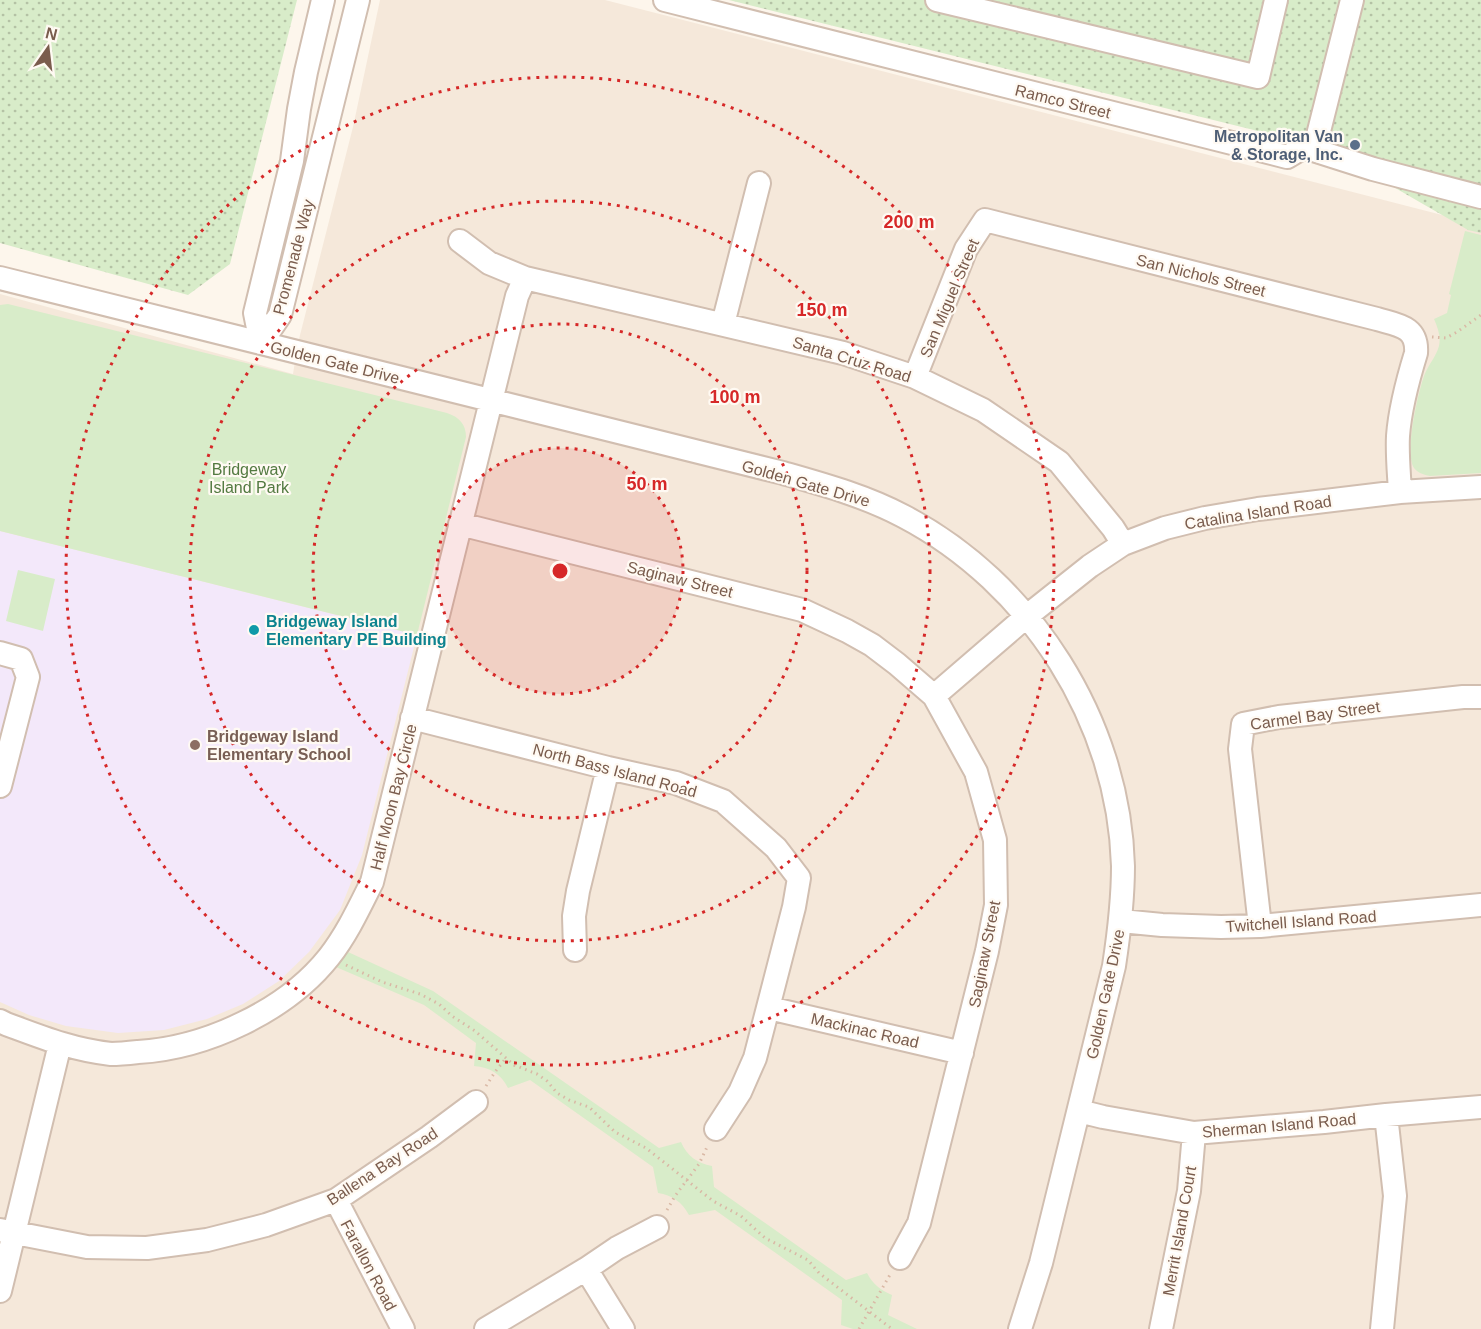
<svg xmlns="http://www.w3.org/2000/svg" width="1481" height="1329" viewBox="0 0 1481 1329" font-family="Arial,sans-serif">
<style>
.residential{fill:#f5e8da}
.education{fill:#f3e8fa}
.grass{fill:url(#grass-dots)}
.park{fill:#d8ecc9}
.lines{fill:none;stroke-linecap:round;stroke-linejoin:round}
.minor-casing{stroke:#d1beb0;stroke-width:26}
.path{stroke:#d9b8a5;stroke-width:3;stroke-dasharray:1.5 4.5;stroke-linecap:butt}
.minor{stroke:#fff;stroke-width:22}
.ring{fill:none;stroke:#d62828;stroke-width:3;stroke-dasharray:3 6}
.service-dot{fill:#5c6f8a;stroke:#fffaf3;stroke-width:2}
.culture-dot{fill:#0f9aa8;stroke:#fffaf3;stroke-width:2}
.education-dot{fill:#8d6e63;stroke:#fffaf3;stroke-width:2}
.labels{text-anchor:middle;stroke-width:4.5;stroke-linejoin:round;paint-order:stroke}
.street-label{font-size:16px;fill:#7a5c4d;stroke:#fffaf3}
.service-label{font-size:16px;font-weight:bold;fill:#4e5e75;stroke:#fffaf3;text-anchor:end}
.park-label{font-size:16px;fill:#537a41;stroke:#fffaf3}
.culture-label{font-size:16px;font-weight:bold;fill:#0d838f;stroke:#fffaf3;text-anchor:start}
.education-label{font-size:16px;font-weight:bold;fill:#785e54;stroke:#fffaf3;text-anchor:start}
.centre{fill:#d62828;stroke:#fffaf3;stroke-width:3}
.ring-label{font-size:18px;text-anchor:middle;font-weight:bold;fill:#d62828;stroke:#fffaf3;stroke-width:4.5;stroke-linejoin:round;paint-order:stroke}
</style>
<defs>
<pattern id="grass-dots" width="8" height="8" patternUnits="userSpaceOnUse" patternTransform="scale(1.5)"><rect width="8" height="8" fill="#d8ecc9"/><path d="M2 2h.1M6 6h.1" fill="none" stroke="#b4c2a5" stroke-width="1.8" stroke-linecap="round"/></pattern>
</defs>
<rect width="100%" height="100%" fill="#fdf6ec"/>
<path class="residential" d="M 380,0 L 605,0 L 1481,225 L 1481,1329 L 0,1329 L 0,294 L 293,374 L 298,343 L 353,127 Z"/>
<path class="education" d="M 0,531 L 417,635 L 362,855 L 340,910 L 309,952 L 279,981 L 243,1004 L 207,1019 L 164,1030 L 118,1033 L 66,1026 L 29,1015 L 0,1002 Z"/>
<path class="grass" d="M 0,0 L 297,0 L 230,264 L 188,295 L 0,243 Z
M 729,0 L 1481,0 L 1481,233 L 1468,230 L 1326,148 Z"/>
<path class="park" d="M 1465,231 L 1481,235 L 1481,473 L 1430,476 C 1424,475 1418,473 1414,468 C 1404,453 1418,393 1424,376 C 1428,365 1436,357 1439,346 C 1441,337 1438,328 1434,319 L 1447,313 L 1451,295 L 1449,294 Z
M 8,304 L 447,413 C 459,417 466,424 466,437 L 417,635 L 0,531 L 0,305 Z
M 18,570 L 55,579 L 43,631 L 6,621 Z
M 348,952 L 433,991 L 659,1148 L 681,1142 C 687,1156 697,1163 712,1166 L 714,1187 L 846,1280 L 867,1273 C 873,1284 880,1290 892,1295 L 888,1315 L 917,1329 L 853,1329 L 841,1325 L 842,1300 L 715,1210 L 689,1215 C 682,1202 672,1195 658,1193 L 653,1167 L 530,1080 L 508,1088 C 501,1074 490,1067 474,1066 L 476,1043 L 424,1005 L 336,967 Z"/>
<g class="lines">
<g class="minor-casing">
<path id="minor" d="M 665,0 L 1287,157 L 1317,139 L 1352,0
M 937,0 L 1258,77 L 1276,0
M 1304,147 L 1373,169 L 1481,197
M 460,241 L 489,263 L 525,278 L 843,353 L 915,377 L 983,410 L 1059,462 L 1113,528 L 1123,544
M 0,278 L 783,473 C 825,485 865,496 903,516 C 1031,583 1119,721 1123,866 C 1123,900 1119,933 1114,966 L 1041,1263 L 1020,1329
M 723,324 L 759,183
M 261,343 L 280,315 L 358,0
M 261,343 L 255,313 L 292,161 L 299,109 L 306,72 L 323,0
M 915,377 L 966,249 L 985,220 L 1377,319 C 1397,325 1418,326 1416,353 C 1408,379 1400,408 1398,436 C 1397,454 1399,473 1400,492
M 460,524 L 802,610 L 847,631 L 872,645 L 897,664 L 934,696 L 976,772 L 995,840 L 996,905 L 987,951 L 919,1223 L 900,1258
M 0,653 L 21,659 L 28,677 L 0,786
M 934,696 L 1027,616 L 1090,566 L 1123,544 L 1165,528 L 1205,518 L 1258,509 L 1400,492 L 1481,487
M 412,718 L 608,768 L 676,783 L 723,801 L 776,848 L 799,878 L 794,907 L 755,1058 L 740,1092 L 716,1129
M 1121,921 L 1162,925 L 1221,927 L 1260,926 L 1481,905
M 1260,926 L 1240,749 L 1243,724 L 1279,717 L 1463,697 L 1481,697
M 575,950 L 574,916 L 578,891 L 608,768
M 769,1008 L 962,1053
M 0,1021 L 6,1024 C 41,1037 73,1050 111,1054 C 120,1054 129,1053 138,1052 C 206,1048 286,1011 329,957 C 347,934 359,908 372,882 L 517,296 L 525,278
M 1079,1111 L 1103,1117 L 1194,1133 L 1324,1122 L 1386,1115 L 1481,1107
M 336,1200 L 403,1329
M 0,1230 L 87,1247 L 147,1248 L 207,1240 L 266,1225 L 336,1200 L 429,1137 L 476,1102
M 586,1269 L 623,1329
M 0,1291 L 60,1044
M 486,1329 L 586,1269 L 617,1248 L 657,1227
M 1161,1329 L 1189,1191 L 1194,1133
M 1382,1329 L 1395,1196 L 1386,1115"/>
</g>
<path class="path" d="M 1432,337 L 1446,338 L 1457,332 L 1481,315
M 346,965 L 382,982 L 420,994 L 439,1004 L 452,1016 L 475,1031 L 514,1065 L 537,1074 L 547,1081 L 557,1093 L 569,1100 L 589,1107 L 615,1132 L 646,1148 L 713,1201 L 741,1216 L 765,1238 L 808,1260 L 819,1273 L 892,1329
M 486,1086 L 495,1072 L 506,1058
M 667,1210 L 675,1196 L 699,1164 L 708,1145
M 859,1329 L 891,1273"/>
<use href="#minor" class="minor"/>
</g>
<circle cx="560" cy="571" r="123" fill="#d62828" fill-opacity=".12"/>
<g class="ring">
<circle cx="560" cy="571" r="123"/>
<circle cx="560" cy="571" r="247"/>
<circle cx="560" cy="571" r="370"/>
<circle cx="560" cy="571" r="494"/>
</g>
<circle class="service-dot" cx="1355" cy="145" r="6"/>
<circle class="culture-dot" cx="254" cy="630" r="6"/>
<circle class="education-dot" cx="195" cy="745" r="6"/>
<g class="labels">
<g class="street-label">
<text transform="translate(1063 101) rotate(14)" y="6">Ramco Street</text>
<text transform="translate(293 257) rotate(-75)" y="6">Promenade Way</text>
<text transform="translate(1201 275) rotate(14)" y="6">San Nichols Street</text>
<text transform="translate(949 298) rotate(-67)" y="6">San Miguel Street</text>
<text transform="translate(852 359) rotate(17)" y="6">Santa Cruz Road</text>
<text transform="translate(335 362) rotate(14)" y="6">Golden Gate Drive</text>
<text transform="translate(806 483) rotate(16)" y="6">Golden Gate Drive</text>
<text transform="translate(1258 512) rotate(-9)" y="6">Catalina Island Road</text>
<text transform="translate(680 579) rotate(14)" y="6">Saginaw Street</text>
<text transform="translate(1315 715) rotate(-8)" y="6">Carmel Bay Street</text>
<text transform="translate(615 770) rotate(15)" y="6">North Bass Island Road</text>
<text transform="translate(393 797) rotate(-76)" y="6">Half Moon Bay Circle</text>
<text transform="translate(1301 921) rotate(-4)" y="6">Twitchell Island Road</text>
<text transform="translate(984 954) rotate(-79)" y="6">Saginaw Street</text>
<text transform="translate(1105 994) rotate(-78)" y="6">Golden Gate Drive</text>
<text transform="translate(865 1030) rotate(13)" y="6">Mackinac Road</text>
<text transform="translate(1279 1125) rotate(-5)" y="6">Sherman Island Road</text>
<text transform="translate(382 1166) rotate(-33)" y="6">Ballena Bay Road</text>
<text transform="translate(1179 1231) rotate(-80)" y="6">Merrit Island Court</text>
<text transform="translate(369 1265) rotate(62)" y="6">Farallon Road</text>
</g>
<g class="service-label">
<text x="1343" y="142">Metropolitan Van<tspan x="1343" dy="18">&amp; Storage, Inc.</tspan></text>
</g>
<g class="park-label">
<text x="249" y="475">Bridgeway<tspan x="249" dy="18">Island Park</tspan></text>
</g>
<g class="culture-label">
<text x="266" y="627">Bridgeway Island<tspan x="266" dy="18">Elementary PE Building</tspan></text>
</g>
<g class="education-label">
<text x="207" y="742">Bridgeway Island<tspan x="207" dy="18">Elementary School</tspan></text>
</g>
</g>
<circle cx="560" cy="571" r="9" class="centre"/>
<g class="ring-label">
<text x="909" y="228">200 m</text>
<text x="822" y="316">150 m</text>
<text x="735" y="403">100 m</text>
<text x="647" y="490">50 m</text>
</g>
<g transform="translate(48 48) rotate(14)" stroke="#fffaf3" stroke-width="4.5" paint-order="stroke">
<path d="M0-4.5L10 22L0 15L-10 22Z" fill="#7a5c4d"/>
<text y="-9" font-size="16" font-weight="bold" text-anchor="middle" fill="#7a5c4d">N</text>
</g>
</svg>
